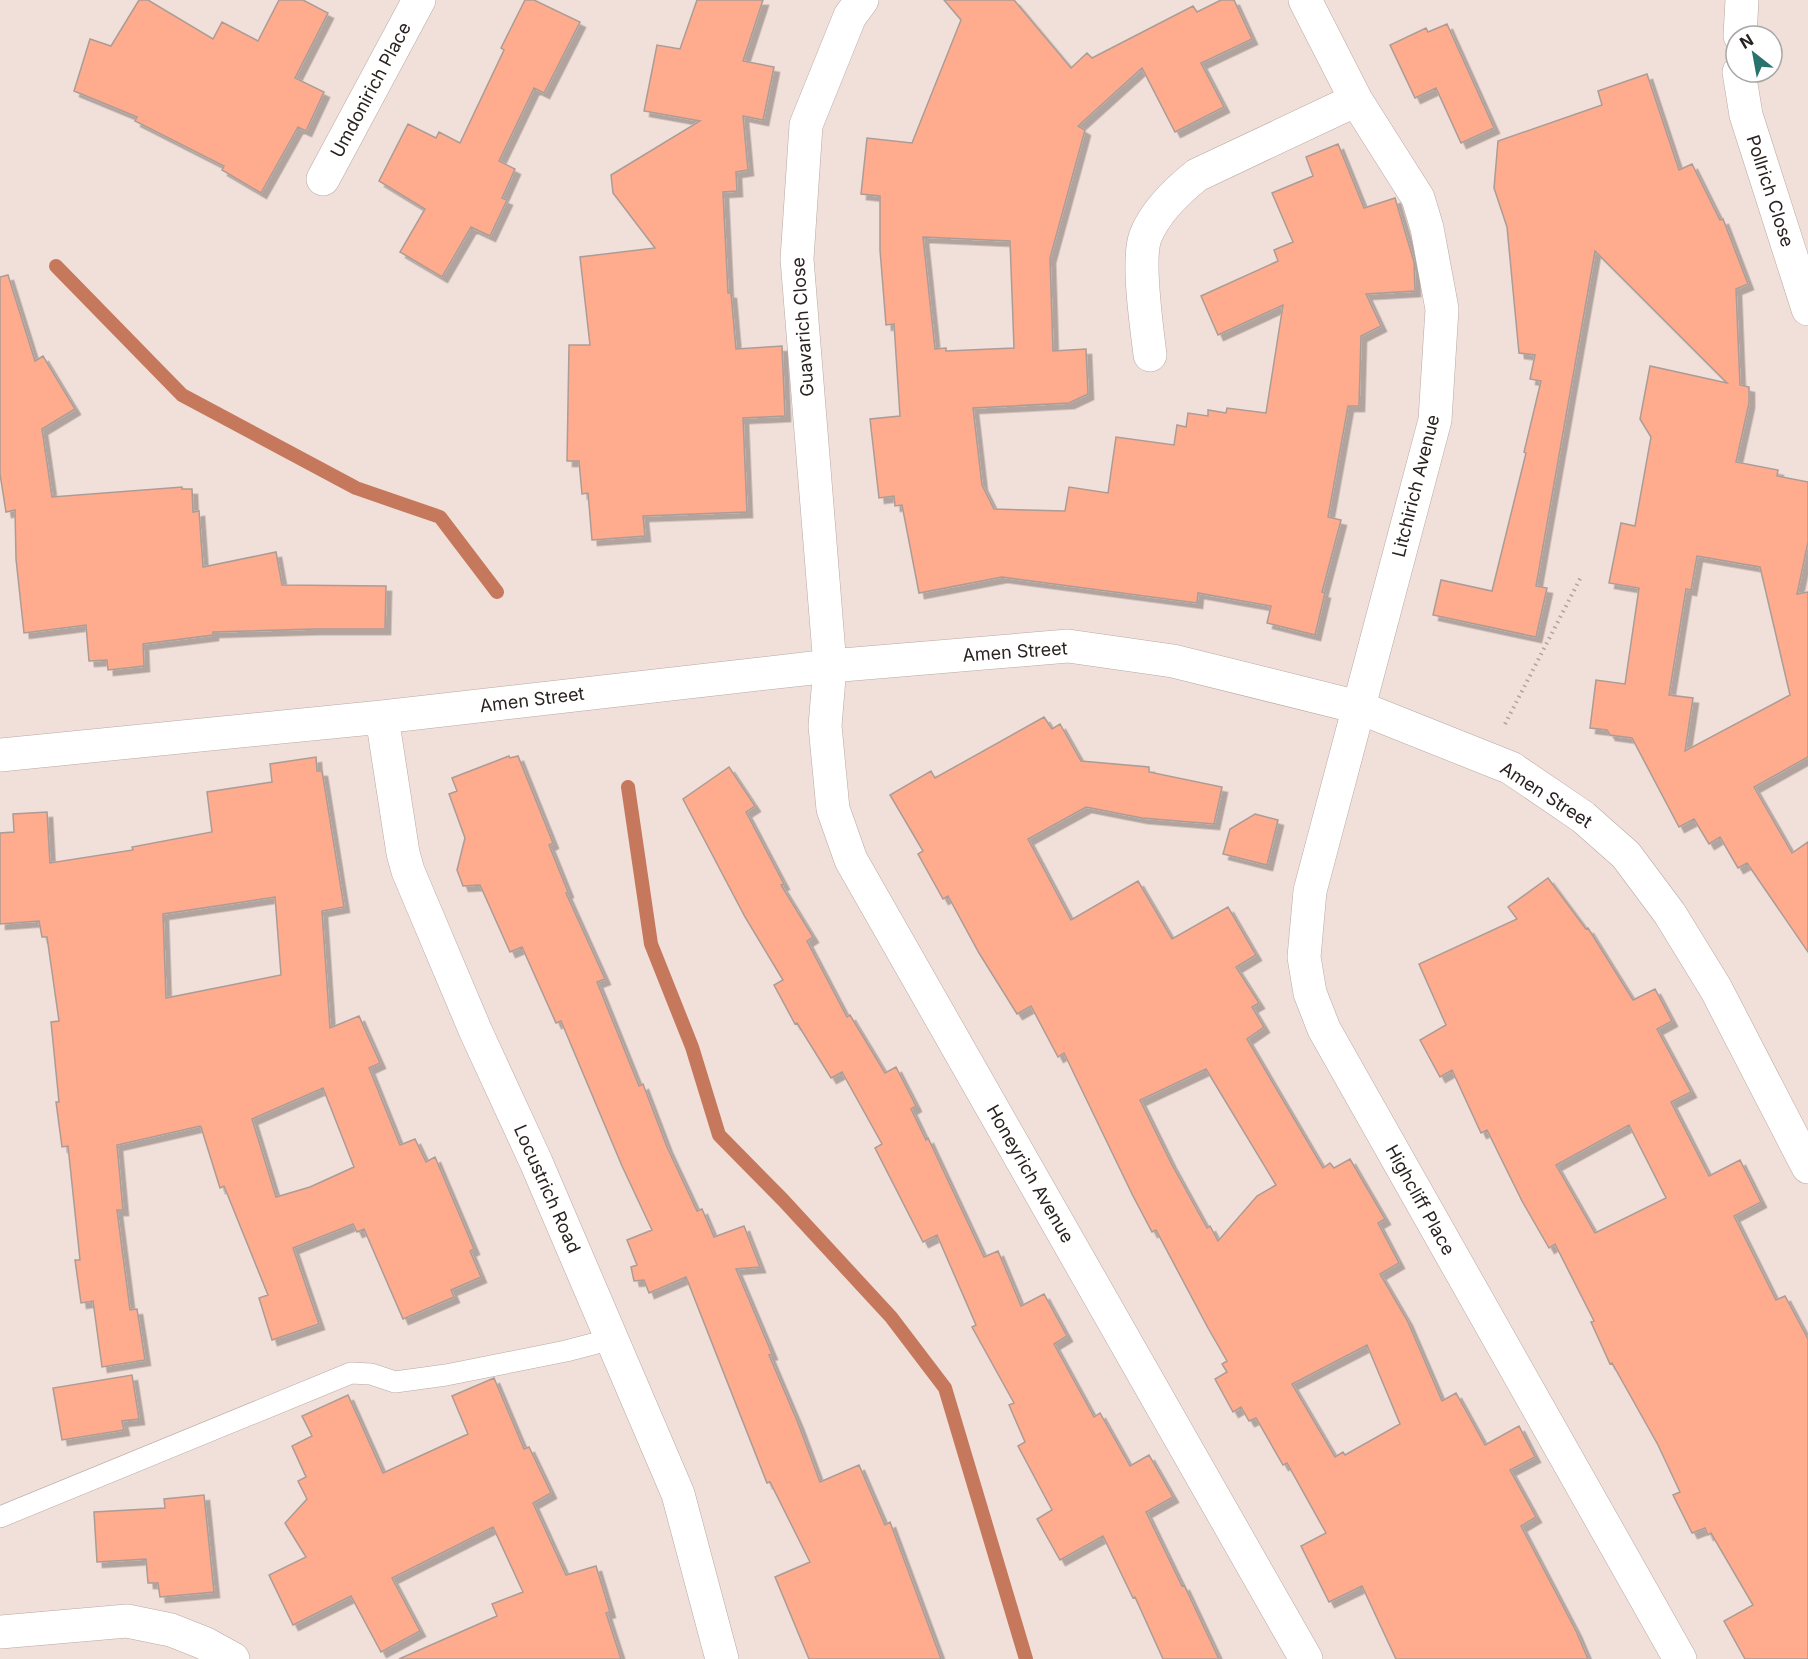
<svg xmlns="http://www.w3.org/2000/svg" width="1808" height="1659" viewBox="0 0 1808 1659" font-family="Inter,sans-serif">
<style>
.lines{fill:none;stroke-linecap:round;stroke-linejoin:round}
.stream{stroke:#c6785c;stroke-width:14}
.building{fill:#feab8e;stroke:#ad9c96;stroke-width:1.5;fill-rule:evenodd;filter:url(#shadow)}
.service-casing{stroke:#b9a9a3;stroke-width:22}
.minor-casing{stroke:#b9a9a3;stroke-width:34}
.path{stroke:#b1a29d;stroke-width:4;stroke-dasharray:1.5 4.5;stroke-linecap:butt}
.service{stroke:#fff;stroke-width:21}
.minor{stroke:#fff;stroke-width:33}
.labels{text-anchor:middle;stroke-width:4.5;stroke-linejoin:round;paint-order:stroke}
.street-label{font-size:18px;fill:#292220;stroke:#fff}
</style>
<defs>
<filter id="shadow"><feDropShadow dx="5.5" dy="5.5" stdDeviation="0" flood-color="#0004"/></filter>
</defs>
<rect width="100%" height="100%" fill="#f1dfd9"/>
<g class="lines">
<path class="stream" d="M 56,266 L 182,395 L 356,488 L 440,517 L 497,592
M 628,787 L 651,944 L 692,1047 L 719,1135 L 783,1200 L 891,1317 L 945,1388 L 1026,1659"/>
</g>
<path class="building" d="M 139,0 L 148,0 L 213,39 L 222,22 L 258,41 L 279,0 L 303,0 L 328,13 L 295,78 L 324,92 L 306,131 L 298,127 L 261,193 L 222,170 L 224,166 L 135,121 L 137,117 L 74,91 L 90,39 L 111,46 Z
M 525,0 L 534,0 L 580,22 L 544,93 L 534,88 L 499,161 L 515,169 L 502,198 L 507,200 L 490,236 L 471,227 L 442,277 L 400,252 L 425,209 L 379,181 L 408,124 L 436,138 L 439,132 L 460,143 L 504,50 L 501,48 Z
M 697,0 L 763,0 L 743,61 L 774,67 L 763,120 L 743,116 L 748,170 L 736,172 L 737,191 L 723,192 L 728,293 L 731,293 L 736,349 L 782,346 L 785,416 L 743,418 L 747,512 L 643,516 L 645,536 L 592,540 L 588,493 L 582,494 L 579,461 L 567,461 L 569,345 L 590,345 L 580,257 L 655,248 L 613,193 L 611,175 L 700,121 L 644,111 L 657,45 L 680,49 Z
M 944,0 L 1014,0 L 1071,68 L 1087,53 L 1092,58 L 1193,6 L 1197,12 L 1221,0 L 1234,0 L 1252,39 L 1201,63 L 1224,107 L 1175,132 L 1142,68 L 1078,126 L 1085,130 L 1050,258 L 1053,351 L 1086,349 L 1088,394 L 1069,403 L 973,408 L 982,485 L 994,509 L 1065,511 L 1069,487 L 1108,493 L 1116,437 L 1174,445 L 1177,425 L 1186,427 L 1188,413 L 1208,416 L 1208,410 L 1226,413 L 1227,408 L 1266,413 L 1283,305 L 1218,335 L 1201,296 L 1278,261 L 1274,250 L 1293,242 L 1272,193 L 1313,176 L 1306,157 L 1338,144 L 1364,208 L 1395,198 L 1414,262 L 1415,291 L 1366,294 L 1381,326 L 1361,336 L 1359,406 L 1348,406 L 1328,517 L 1341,520 L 1322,592 L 1325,593 L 1315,635 L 1267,623 L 1271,606 L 1198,593 L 1197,603 L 1002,577 L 919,593 L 902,505 L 895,506 L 894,496 L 879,498 L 870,419 L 900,416 L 894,324 L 886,325 L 880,250 L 880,196 L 861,194 L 867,138 L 912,143 L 961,20 ZM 923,237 L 1010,241 L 1014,348 L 946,351 L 946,348 L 935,349 Z
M 1447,24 L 1494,128 L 1461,143 L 1436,88 L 1415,98 L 1390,45 L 1426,28 L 1428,32 Z
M 1647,74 L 1679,170 L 1692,164 L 1720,220 L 1723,219 L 1748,284 L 1736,289 L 1740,385 L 1749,387 L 1749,403 L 1736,462 L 1778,470 L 1777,476 L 1808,482 L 1808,542 L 1797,594 L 1808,592 L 1808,757 L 1754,787 L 1792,853 L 1808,842 L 1808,952 L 1747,863 L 1738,868 L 1720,837 L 1709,844 L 1694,819 L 1679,827 L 1632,738 L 1610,735 L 1607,730 L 1590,728 L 1596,680 L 1625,684 L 1639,588 L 1609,583 L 1621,523 L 1635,526 L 1651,437 L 1640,419 L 1650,366 L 1727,383 L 1595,251 L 1536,586 L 1547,588 L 1536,637 L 1433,615 L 1441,580 L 1492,591 L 1526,453 L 1524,452 L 1541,381 L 1530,379 L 1535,355 L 1519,353 L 1507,227 L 1494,188 L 1498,141 L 1602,105 L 1598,91 ZM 1697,556 L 1760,567 L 1790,695 L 1685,751 L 1693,698 L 1669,695 L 1686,589 L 1691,590 Z
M 8,275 L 35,361 L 43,356 L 75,409 L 42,429 L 52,497 L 182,487 L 182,489 L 192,489 L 193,512 L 199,511 L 203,567 L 276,552 L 282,585 L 386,586 L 385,629 L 315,629 L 213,632 L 213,635 L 143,644 L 144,666 L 108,670 L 107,660 L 89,661 L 86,625 L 24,633 L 16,559 L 15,510 L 6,512 L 0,474 L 0,277 Z
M 1044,717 L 1052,729 L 1060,724 L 1081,761 L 1149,767 L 1149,772 L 1222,787 L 1214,824 L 1142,818 L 1086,807 L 1028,839 L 1071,920 L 1138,881 L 1172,939 L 1228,907 L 1256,955 L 1236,967 L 1259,1003 L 1252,1007 L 1264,1027 L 1247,1039 L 1323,1168 L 1330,1163 L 1334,1168 L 1350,1159 L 1385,1219 L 1378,1223 L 1399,1263 L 1380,1274 L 1407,1320 L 1442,1401 L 1456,1393 L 1485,1445 L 1519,1426 L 1535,1457 L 1510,1470 L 1536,1517 L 1521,1526 L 1576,1631 L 1588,1659 L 1396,1659 L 1362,1586 L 1329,1602 L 1301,1546 L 1326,1533 L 1287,1463 L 1283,1465 L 1256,1418 L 1249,1421 L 1241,1407 L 1233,1412 L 1215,1379 L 1227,1372 L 1222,1364 L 1227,1361 L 1208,1328 L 1156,1230 L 1152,1232 L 1133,1196 L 1064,1053 L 1058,1057 L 1031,1006 L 1017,1014 L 979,953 L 948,896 L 943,899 L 918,854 L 923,851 L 890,795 L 931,771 L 935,778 ZM 1206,1069 L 1276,1185 L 1257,1196 L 1218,1241 L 1210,1226 L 1207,1228 L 1171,1163 L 1140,1100 ZM 1367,1345 L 1400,1424 L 1345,1455 L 1343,1452 L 1335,1457 L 1292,1384 Z
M 509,756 L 510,758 L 518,756 L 553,843 L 549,845 L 568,892 L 566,893 L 605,979 L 597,982 L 639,1086 L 643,1084 L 667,1147 L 697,1211 L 702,1209 L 714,1237 L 744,1226 L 760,1267 L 736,1269 L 772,1354 L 769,1355 L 798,1423 L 820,1482 L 859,1465 L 885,1525 L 890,1522 L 941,1659 L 809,1659 L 775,1577 L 810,1562 L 770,1482 L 767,1483 L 686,1277 L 649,1293 L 644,1280 L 634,1281 L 631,1267 L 637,1265 L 627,1240 L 652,1230 L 622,1166 L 561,1021 L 556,1023 L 522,947 L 510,952 L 480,885 L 463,886 L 457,870 L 465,838 L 449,794 L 457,791 L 452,778 Z
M 316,757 L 317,771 L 322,771 L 344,907 L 322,911 L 330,1028 L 359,1016 L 380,1063 L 369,1068 L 400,1145 L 415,1139 L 426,1162 L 435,1157 L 474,1249 L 470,1251 L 481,1277 L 451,1290 L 454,1297 L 403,1319 L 364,1229 L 357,1232 L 353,1224 L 293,1248 L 319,1324 L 272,1340 L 259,1298 L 268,1295 L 224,1186 L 220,1188 L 201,1127 L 200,1126 L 117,1145 L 123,1210 L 117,1210 L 130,1310 L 137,1309 L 145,1360 L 102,1367 L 93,1301 L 81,1303 L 75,1260 L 80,1260 L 68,1146 L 62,1147 L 56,1102 L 59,1102 L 51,1022 L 59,1021 L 47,937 L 42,937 L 39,921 L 0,924 L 0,833 L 14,832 L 13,814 L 47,812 L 50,863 L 133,850 L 132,847 L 212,832 L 207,792 L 272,782 L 270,764 ZM 275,897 L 281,975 L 166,998 L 163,914 ZM 323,1088 L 354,1167 L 310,1187 L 276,1197 L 252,1119 Z
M 729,767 L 755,806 L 746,812 L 784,884 L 781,885 L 813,937 L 807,941 L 847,1017 L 850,1015 L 885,1073 L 896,1067 L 916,1106 L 911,1109 L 926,1140 L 928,1138 L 984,1257 L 998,1251 L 1021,1306 L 1044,1294 L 1067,1336 L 1054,1344 L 1094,1417 L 1100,1413 L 1130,1466 L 1149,1455 L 1173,1497 L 1146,1512 L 1182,1586 L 1184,1585 L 1219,1659 L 1163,1659 L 1135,1597 L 1133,1598 L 1103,1536 L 1060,1560 L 1037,1519 L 1052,1510 L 1018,1446 L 1025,1442 L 1009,1405 L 1014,1403 L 972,1327 L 976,1325 L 937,1235 L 923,1242 L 875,1148 L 882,1144 L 842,1072 L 831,1078 L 797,1023 L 795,1024 L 774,985 L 783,980 L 745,917 L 683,799 Z
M 1255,814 L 1278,820 L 1267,865 L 1223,854 L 1230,829 Z
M 1548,878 L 1586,929 L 1588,928 L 1633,1000 L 1655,989 L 1672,1021 L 1657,1029 L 1691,1092 L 1671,1102 L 1709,1176 L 1740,1160 L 1761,1202 L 1734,1216 L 1776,1300 L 1785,1296 L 1808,1339 L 1808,1659 L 1745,1659 L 1724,1621 L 1753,1605 L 1711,1533 L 1708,1535 L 1705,1528 L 1692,1533 L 1673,1495 L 1680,1492 L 1658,1445 L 1612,1363 L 1610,1364 L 1591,1322 L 1594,1321 L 1555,1244 L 1549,1248 L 1522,1201 L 1487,1130 L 1481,1133 L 1452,1070 L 1440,1077 L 1420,1040 L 1446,1025 L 1419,964 L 1517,919 L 1508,907 ZM 1629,1125 L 1666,1198 L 1595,1233 L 1556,1165 Z
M 132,1375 L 139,1419 L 122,1421 L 124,1430 L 62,1440 L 53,1388 Z
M 494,1378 L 524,1449 L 529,1447 L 551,1493 L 533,1503 L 566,1575 L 596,1566 L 610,1612 L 606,1613 L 621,1659 L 399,1659 L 497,1616 L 492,1604 L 523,1592 L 493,1527 L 392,1578 L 420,1631 L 381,1652 L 351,1596 L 293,1625 L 269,1575 L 306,1557 L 285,1523 L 307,1499 L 298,1481 L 306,1477 L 292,1446 L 312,1436 L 302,1416 L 348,1395 L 383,1473 L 468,1434 L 452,1396 Z
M 204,1495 L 214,1592 L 160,1597 L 158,1583 L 148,1583 L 146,1559 L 97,1562 L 94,1512 L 165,1508 L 164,1499 Z"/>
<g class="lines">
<g class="service-casing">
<path id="service" d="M 0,1517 L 351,1373 L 371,1374 L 395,1382 L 446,1375 L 566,1351 L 612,1339"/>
</g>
<g class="minor-casing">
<path id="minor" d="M 862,0 L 850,16 L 806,125 L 797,259 L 830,666 L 825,726 L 833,809 L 851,860 L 1306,1659
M 1305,0 L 1356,100 L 1418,198 L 1427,228 L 1442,309 L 1435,420 L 1310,891 L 1304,957 L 1310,993 L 1324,1029 L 1680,1659
M 1740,36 L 1742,0
M 1739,72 L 1746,115 L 1808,309
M 323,179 L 419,0
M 1150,355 C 1147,328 1136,258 1146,235 C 1156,211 1177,191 1197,175 L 1356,100
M 382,717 L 403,853 L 408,871 L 476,1032 L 536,1162 L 678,1494 L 722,1659
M 0,755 L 382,717 L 830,666 L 1068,646 L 1173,661 L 1358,707 L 1511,768 L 1583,817 L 1626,855 L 1670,914 L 1716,989 L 1808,1167
M 0,1632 L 127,1621 L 171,1630 L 204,1643 L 233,1659"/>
</g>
<path class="path" d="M 1505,724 L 1582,575"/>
<use href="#service" class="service"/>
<use href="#minor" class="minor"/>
</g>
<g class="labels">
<g class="street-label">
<text transform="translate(371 90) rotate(-62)" y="6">Umdonirich Place</text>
<text transform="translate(1770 191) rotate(72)" y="6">Pollrich Close</text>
<text transform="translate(803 327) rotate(-94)" y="6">Guavarich Close</text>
<text transform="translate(1416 486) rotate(-76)" y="6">Litchirich Avenue</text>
<text transform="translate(1015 652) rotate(-4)" y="6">Amen Street</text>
<text transform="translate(532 700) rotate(-7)" y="6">Amen Street</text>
<text transform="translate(1546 795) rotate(33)" y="6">Amen Street</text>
<text transform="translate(1030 1174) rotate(60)" y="6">Honeyrich Avenue</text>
<text transform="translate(547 1189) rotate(66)" y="6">Locustrich Road</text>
<text transform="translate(1420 1200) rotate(61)" y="6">Highcliff Place</text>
</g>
</g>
<g transform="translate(1754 54) rotate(329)"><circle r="28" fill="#ffffff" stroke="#a9a7a6" stroke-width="1.5"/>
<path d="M0-4.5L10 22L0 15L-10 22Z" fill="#29736f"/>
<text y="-9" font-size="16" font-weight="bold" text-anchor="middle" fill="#292220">N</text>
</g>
</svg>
